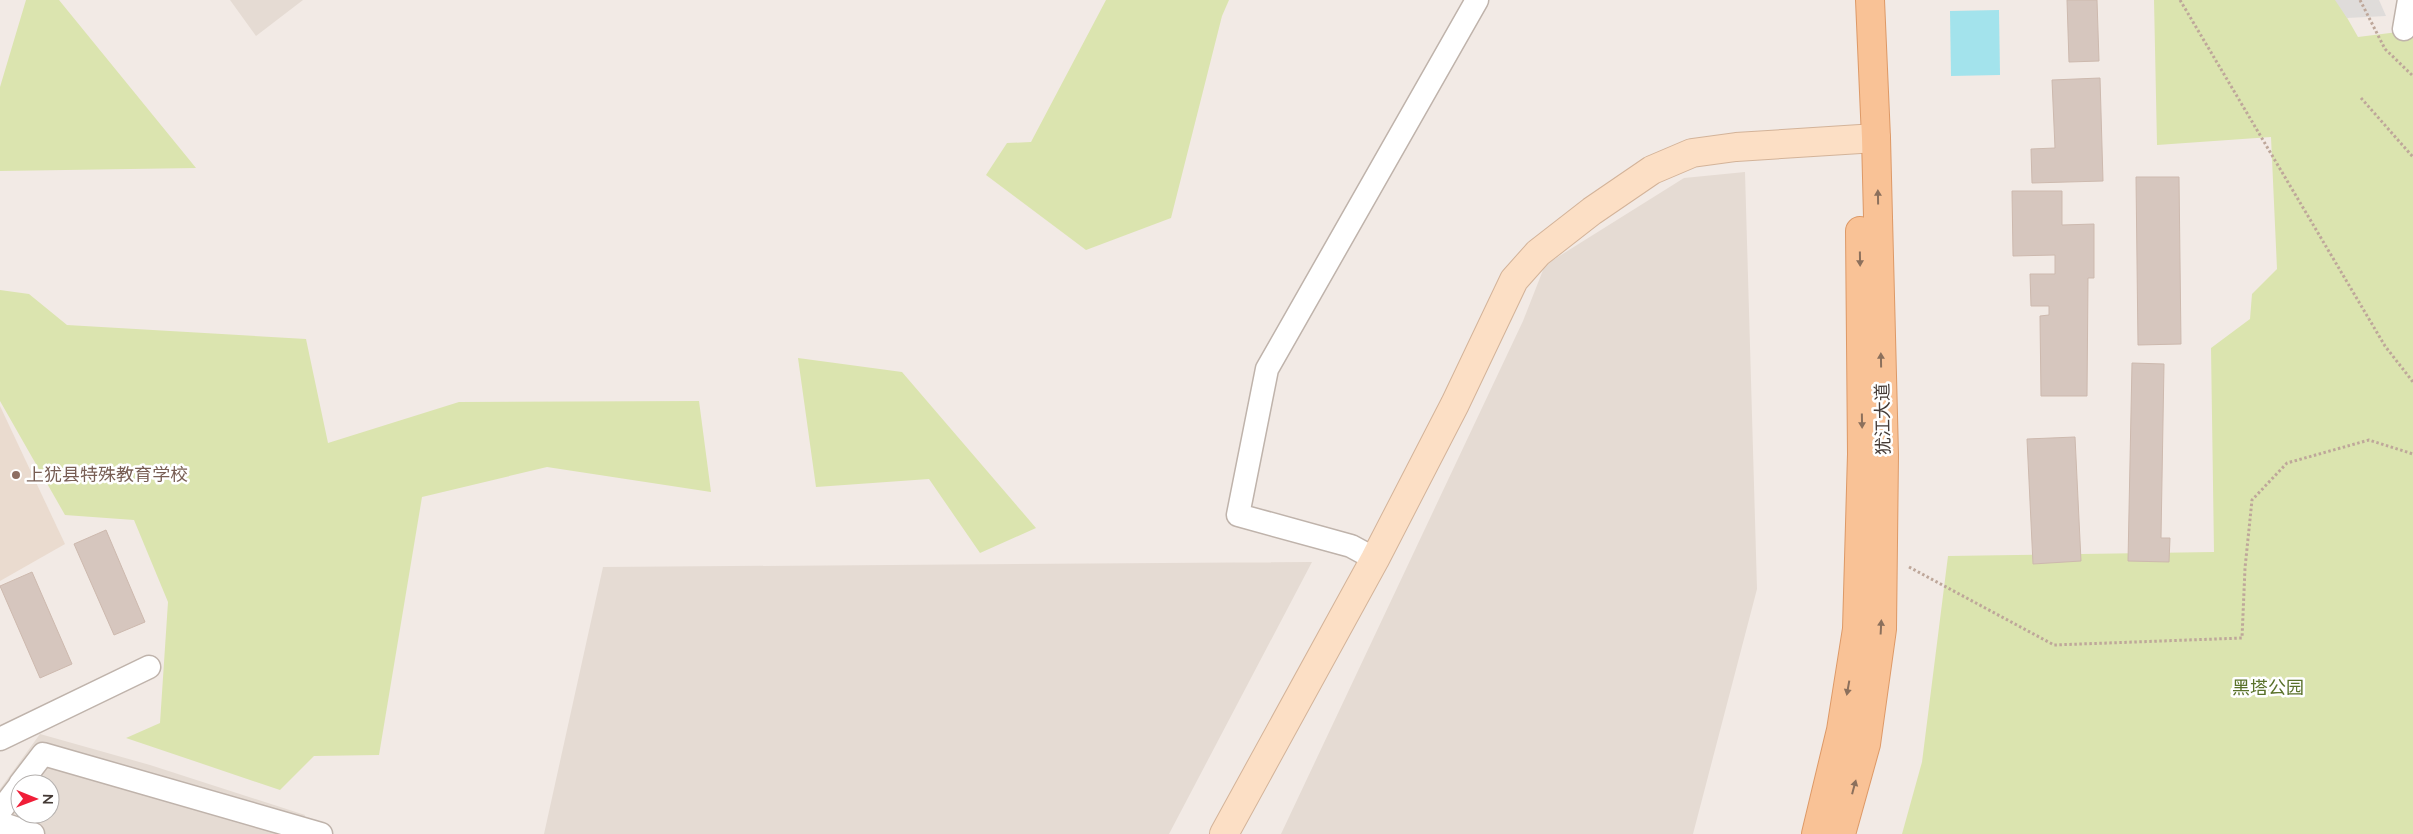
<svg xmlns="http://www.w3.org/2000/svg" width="2413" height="834" viewBox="0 0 2413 834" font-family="Lato,'Noto Sans SC',sans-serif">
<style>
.residential{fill:#e5dbd3;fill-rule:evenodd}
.education{fill:#eadbcf}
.green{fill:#dbe4af}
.parking{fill:#dfdcda}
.water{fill:#a3e3ec}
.building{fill:#d6c6be;stroke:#cdb9ae}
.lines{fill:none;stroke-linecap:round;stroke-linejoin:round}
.street-casing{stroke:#bfb3ab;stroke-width:25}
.secondary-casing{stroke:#d3b399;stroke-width:30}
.primary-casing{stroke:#dd9967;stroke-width:30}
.path{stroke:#bea79a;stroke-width:3;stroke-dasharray:2.5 2.5;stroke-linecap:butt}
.street{stroke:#fff;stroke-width:22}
.secondary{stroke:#fcdfc5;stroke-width:28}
.primary{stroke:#f9c296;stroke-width:28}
.oneway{fill:#8c705c}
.education-dot{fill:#8d6e63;stroke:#fff;stroke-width:2}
.labels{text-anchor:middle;stroke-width:5;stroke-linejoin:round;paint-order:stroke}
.street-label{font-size:18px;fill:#443a35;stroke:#fff}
.education-label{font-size:18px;fill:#785e54;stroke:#fff;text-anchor:start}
.park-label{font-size:18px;fill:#5a722b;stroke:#fff}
</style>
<rect width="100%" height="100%" fill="#f2eae5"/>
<path class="residential" d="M 230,0 L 303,0 L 256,36 Z
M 1745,172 L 1757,589 L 1693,834 L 1281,834 L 1523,321 L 1545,265 L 1684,178 Z
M 1312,562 L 1169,834 L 544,834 L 603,567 Z
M 40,734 L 150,765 L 305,815 L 299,834 L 0,834 L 0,789 ZM 20,784 L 50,784 L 50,814 L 20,814 Z"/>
<path class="education" d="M 0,406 L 65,544 L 0,581 Z"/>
<path class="green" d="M 26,0 L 59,0 L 196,168 L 0,171 L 0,87 Z
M 1106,0 L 1229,0 L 1222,16 L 1171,218 L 1086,250 L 986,175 L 1007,143 L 1031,142 Z
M 2154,0 L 2337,0 L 2358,37 L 2398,32 L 2413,34 L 2413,834 L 1902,834 L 1922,762 L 1948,556 L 2214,552 L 2211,348 L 2250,319 L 2252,294 L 2277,269 L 2271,137 L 2157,145 Z
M 0,290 L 29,294 L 67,325 L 306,339 L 328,443 L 459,402 L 699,401 L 711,492 L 547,467 L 422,497 L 379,755 L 314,756 L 280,790 L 126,738 L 160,723 L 168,602 L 134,520 L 65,515 L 0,401 Z
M 798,358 L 902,372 L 1036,528 L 980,553 L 929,479 L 816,487 Z"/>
<path class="parking" d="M 2335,0 L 2379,0 L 2386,16 L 2347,18 Z"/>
<path class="water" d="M 1999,10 L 2000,75 L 1951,76 L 1950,11 Z"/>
<path class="building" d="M 2067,0 L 2097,0 L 2099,61 L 2069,62 Z
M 2100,78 L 2103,181 L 2032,183 L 2031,149 L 2055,148 L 2052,80 Z
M 2136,177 L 2179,177 L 2181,344 L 2138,345 Z
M 2012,191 L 2062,191 L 2062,225 L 2094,224 L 2094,278 L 2088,278 L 2087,396 L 2041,396 L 2040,316 L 2049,315 L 2049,306 L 2031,306 L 2030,274 L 2055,274 L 2055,255 L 2013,256 Z
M 2132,363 L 2164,364 L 2161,538 L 2170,538 L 2169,562 L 2128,561 Z
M 2075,437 L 2081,561 L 2033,564 L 2027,439 Z
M 106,530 L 145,622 L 114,635 L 74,544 Z
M 32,572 L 72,664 L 40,678 L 0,586 Z"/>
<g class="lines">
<g class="street-casing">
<path id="street" d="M 2404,29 L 2409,0
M 1375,559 L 1351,546 L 1238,515 L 1267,369 L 1477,0
M 0,739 L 149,667
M 20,784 L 43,754 L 321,834
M 0,811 L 20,785
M 0,823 L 33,834"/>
</g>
<g class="secondary-casing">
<path id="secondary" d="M 1224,834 L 1375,559 L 1455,404 L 1514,280 L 1538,253 L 1592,211 L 1652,170 L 1692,153 L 1736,147 L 1876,138"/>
</g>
<g class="primary-casing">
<path id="primary" d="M 1816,834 L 1841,730 L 1857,629 L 1862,454 L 1860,231
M 1841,834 L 1866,744 L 1882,629 L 1884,455 L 1876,138 L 1870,0"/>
</g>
<path class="path" d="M 2180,0 L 2385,346 L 2413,382
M 2360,0 L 2385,49 L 2413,76
M 2361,98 L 2413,157
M 1909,567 L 2054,645 L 2242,638 L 2245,568 L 2252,500 L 2287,463 L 2369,440 L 2413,454"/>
<use href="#street" class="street"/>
<use href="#secondary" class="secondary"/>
<use href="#primary" class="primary"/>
</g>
<defs><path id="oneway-solid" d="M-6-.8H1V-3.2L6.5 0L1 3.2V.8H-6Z" transform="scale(1.25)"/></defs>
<g class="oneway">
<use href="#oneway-solid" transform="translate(1878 197) rotate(-91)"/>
<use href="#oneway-solid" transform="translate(1860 259) rotate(89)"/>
<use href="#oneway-solid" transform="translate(1881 360) rotate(-91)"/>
<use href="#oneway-solid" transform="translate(1862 421) rotate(89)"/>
<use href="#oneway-solid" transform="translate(1881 627) rotate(-87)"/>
<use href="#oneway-solid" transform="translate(1848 688) rotate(100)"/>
<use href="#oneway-solid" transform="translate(1854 787) rotate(-75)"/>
</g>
<circle class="education-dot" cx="16" cy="475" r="5"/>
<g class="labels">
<g class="street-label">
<text transform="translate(1883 419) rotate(-91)" y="6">犹江大道</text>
</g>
<g class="education-label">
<text x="26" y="481">上犹县特殊教育学校</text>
</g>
<g class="park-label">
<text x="2268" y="694">黑塔公园</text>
</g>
</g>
<g transform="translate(35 799) rotate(91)"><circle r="24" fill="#ffffff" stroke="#b4b0ae"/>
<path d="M0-4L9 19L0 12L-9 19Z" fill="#f01e38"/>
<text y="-8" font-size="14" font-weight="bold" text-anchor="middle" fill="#443a35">N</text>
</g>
</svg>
